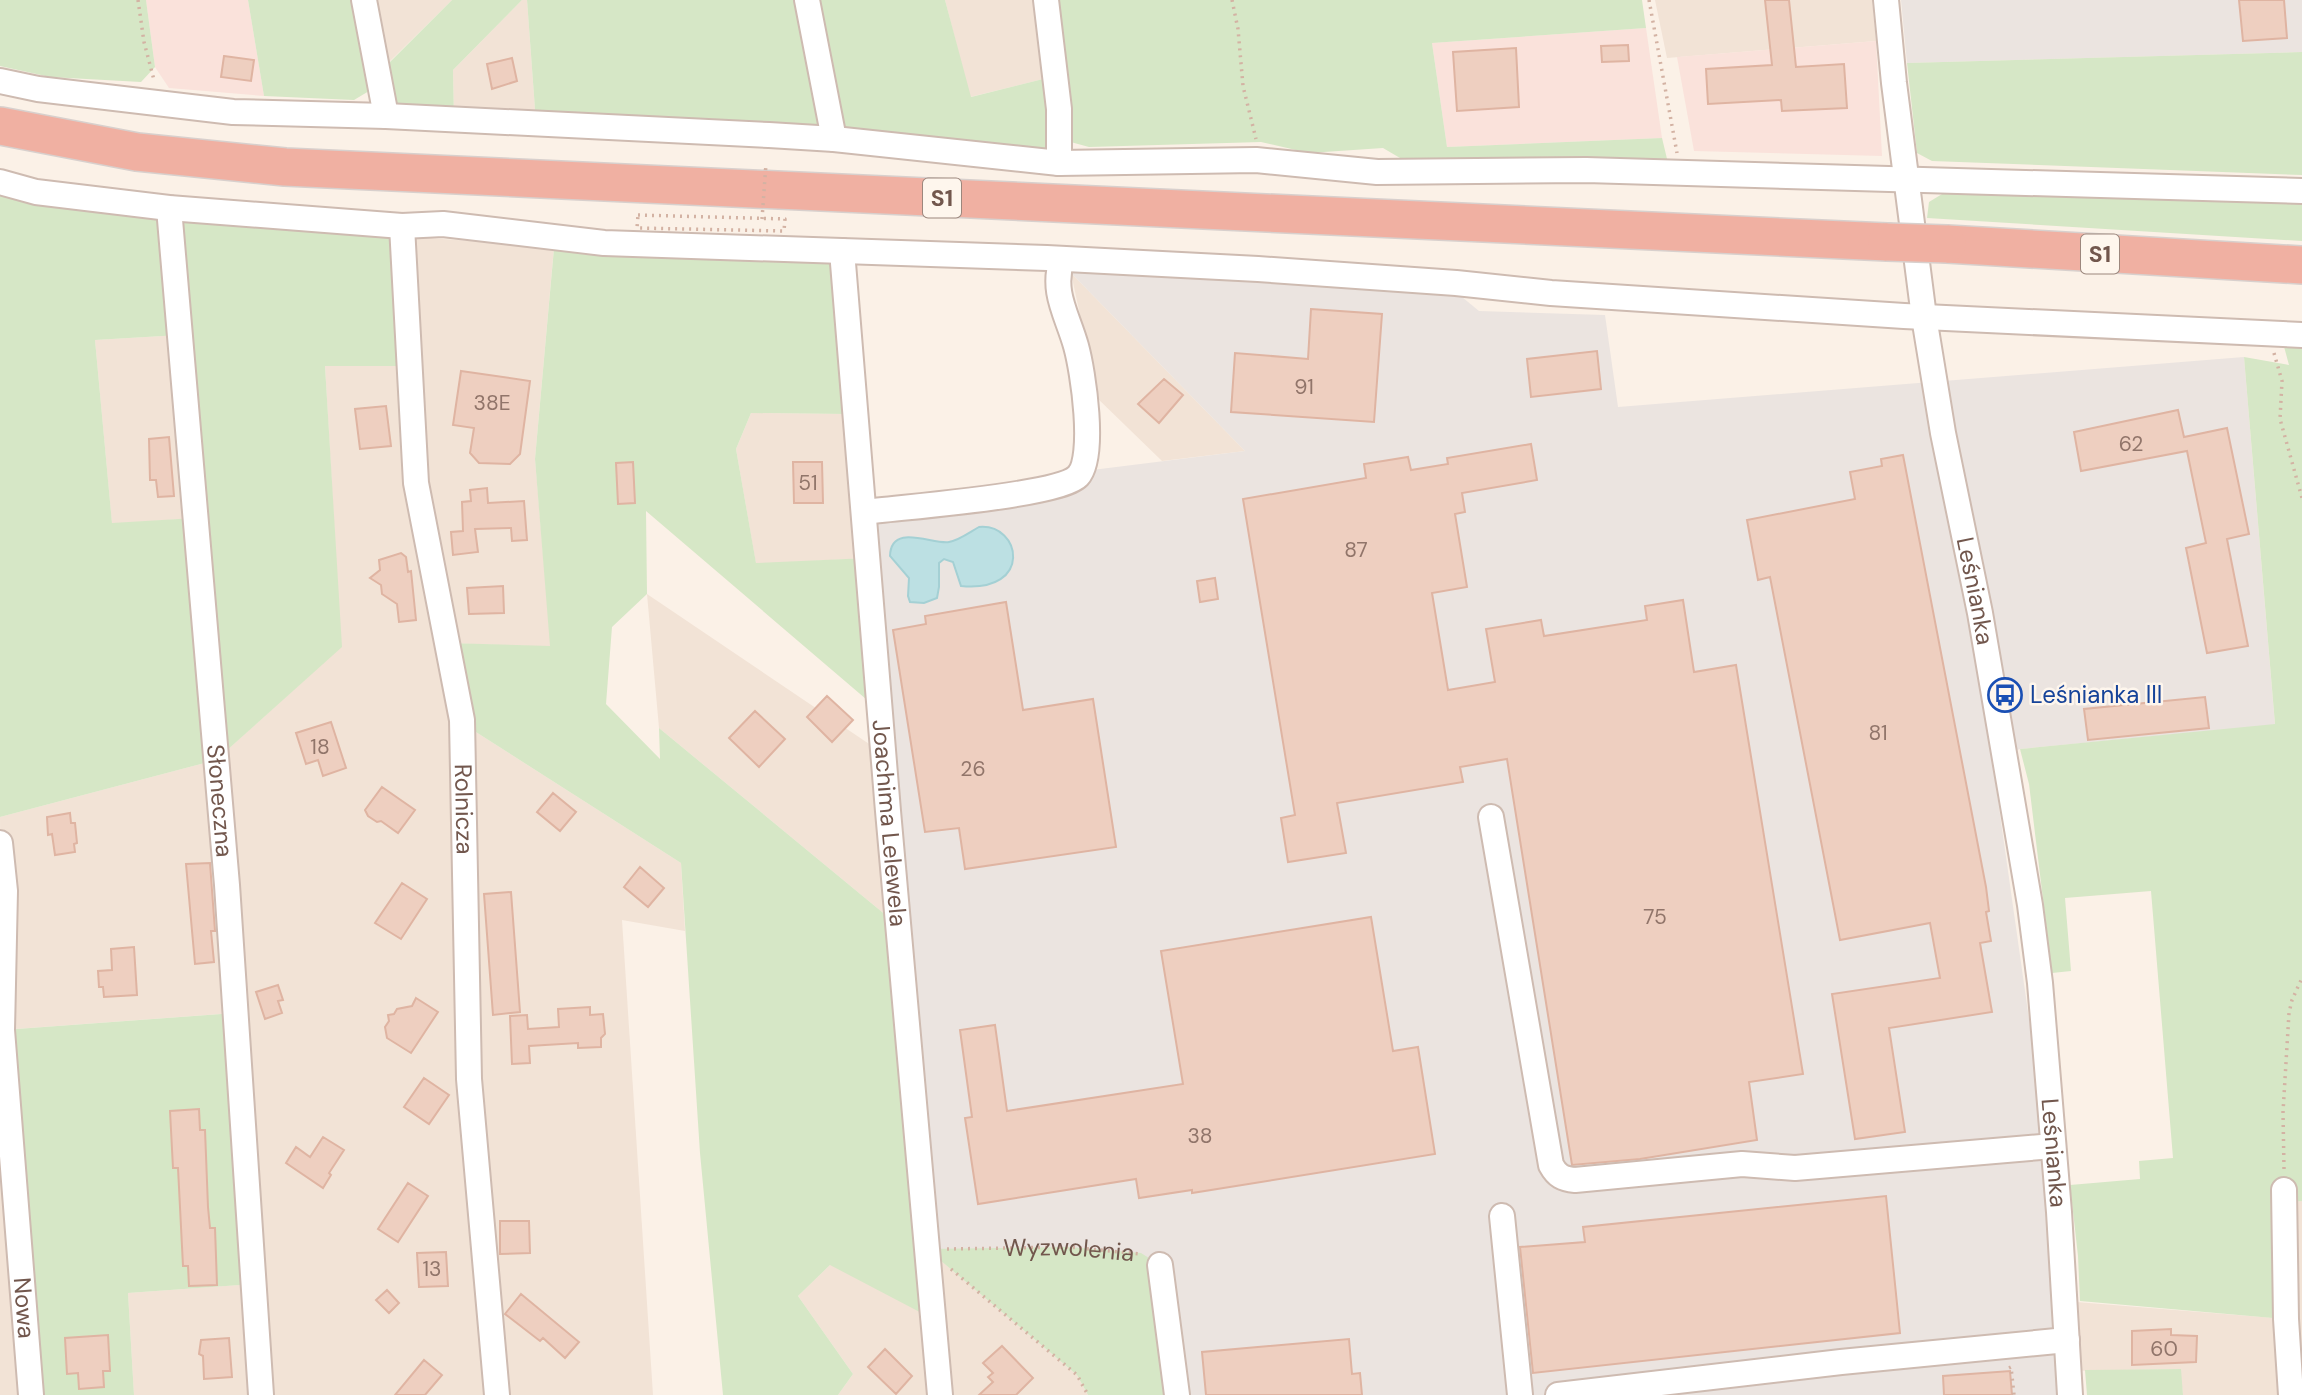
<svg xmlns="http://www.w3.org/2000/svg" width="2302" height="1395" viewBox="0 0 2302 1395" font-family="'DM Sans',sans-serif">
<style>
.residential{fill:#f2e3d6}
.commercial{fill:#fae2db}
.industrial{fill:#ebe4e0}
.green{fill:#d6e7c6;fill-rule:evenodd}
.water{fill:#bce0e3;stroke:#a4d0d4;stroke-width:2}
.building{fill:#eecfc0;stroke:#dfb4a2;stroke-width:2}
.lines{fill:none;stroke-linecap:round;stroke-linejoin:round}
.minor-casing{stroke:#cebbb1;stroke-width:28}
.highway-casing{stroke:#d8d0cd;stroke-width:40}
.path{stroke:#d3b2a3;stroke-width:3.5;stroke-dasharray:2 5;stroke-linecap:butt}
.minor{stroke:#fff;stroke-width:24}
.highway{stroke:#f0b0a2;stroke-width:37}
.highway-bridge-casing{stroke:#d8d0cd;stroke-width:40;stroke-linecap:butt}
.path-bridge{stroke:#d3b2a3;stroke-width:3.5;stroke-dasharray:2 5;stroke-linecap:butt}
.highway-bridge{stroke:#f0b0a2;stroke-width:37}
.labels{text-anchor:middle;stroke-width:5;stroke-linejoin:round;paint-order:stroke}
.number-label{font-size:21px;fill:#91756a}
.shield{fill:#fef6ed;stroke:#9c877d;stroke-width:2}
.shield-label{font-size:23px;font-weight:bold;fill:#72574d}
.street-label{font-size:24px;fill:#72574d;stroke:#fef6ed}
.transit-label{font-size:24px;fill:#164399;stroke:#fef6ed;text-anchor:start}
</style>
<rect width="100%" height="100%" fill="#fbf1e7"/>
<path class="residential" d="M 364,0 L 452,0 L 378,73 Z
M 522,0 L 527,0 L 536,123 L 454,119 L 453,70 Z
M 945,0 L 1046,0 L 1055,76 L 970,97 Z
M 1655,0 L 1872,0 L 1876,41 L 1667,58 Z
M 414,237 L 554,247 L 535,459 L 551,647 L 448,643 L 468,727 L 681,863 L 685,931 L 622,920 L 653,1395 L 134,1395 L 128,1293 L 253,1284 L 234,1013 L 2,1030 L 0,817 L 216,760 L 341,647 L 325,365 Z
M 1071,273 L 1245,451 L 1162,461 L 1094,395 L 1092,371 Z
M 180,335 L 196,518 L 112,524 L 95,340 Z
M 751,413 L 856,414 L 868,558 L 756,564 L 736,449 Z
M 647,594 L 884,754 L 899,926 L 659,728 Z
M 0,1154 L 31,1395 L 0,1395 Z
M 2302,1201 L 2302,1395 L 2183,1395 L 2180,1369 L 2069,1371 L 2064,1301 L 2286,1319 L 2280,1203 Z
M 927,1249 L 1077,1375 L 1088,1395 L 838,1395 L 853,1374 L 798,1296 L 830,1265 Z"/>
<path class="commercial" d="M 146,0 L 248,0 L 264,96 L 169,88 L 155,67 Z
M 1646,28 L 1662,138 L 1447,147 L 1432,43 Z
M 1876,41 L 1882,156 L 1694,151 L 1677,57 Z"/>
<path class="industrial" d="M 1901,0 L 2302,0 L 2302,52 L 1907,63 Z
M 1078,268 L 1462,297 L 1479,311 L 1605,315 L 1618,407 L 2244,357 L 2275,725 L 2020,749 L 1992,758 L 2043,1118 L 2058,1395 L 1177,1395 L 1160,1265 L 1141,1254 L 927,1249 L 865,512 L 1076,472 L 1245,451 L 1071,273 Z"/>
<path class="green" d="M 0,0 L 146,0 L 155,67 L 141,82 L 50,77 L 0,66 Z
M 248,0 L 364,0 L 379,73 L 452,0 L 522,0 L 453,70 L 454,119 L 386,116 L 374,88 L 354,100 L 264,96 Z
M 527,0 L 945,0 L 971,97 L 1055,76 L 1046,0 L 1642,0 L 1646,28 L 1432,43 L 1447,147 L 1662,138 L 1668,163 L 1412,165 L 1383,148 L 1309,153 L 1261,142 L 1089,147 L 1067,141 L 1059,163 L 536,123 Z
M 2302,52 L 2302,175 L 1932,161 L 1917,153 L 1907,63 Z
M 0,182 L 402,226 L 410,366 L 325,366 L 342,647 L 216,760 L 0,817 ZM 180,335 L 195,518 L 112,523 L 95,340 Z
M 1947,191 L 2302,202 L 2302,241 L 1927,218 L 1929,202 Z
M 555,237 L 829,259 L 834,268 L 847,414 L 751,413 L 736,449 L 756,563 L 868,558 L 880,711 L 646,511 L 647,594 L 612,627 L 606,704 L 660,759 L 659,728 L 899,926 L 927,1249 L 1069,1247 L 1141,1253 L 1160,1265 L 1177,1395 L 1088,1395 L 1077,1375 L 928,1250 L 933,1319 L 830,1265 L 798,1296 L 853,1374 L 838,1395 L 723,1395 L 700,1153 L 681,863 L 468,727 L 447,643 L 550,646 L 535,459 Z
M 2283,343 L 2302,347 L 2302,1201 L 2280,1203 L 2284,1319 L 2080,1301 L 2078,1256 L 2070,1185 L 2140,1179 L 2139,1161 L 2173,1158 L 2151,891 L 2065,898 L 2071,971 L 2052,973 L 2029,784 L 2020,749 L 2275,724 L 2244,357 L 2289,365 Z
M 235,1013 L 254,1284 L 128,1293 L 134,1395 L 31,1395 L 3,1030 Z
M 2181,1369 L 2183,1395 L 2087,1395 L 2085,1370 Z"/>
<path class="water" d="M 979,527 C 1021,523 1034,593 961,586 L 953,562 L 944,559 L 939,563 L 939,587 L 937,598 L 924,603 L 910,602 L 908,596 L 909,578 L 890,556 C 891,522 933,545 949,542 C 960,540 970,532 979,527 Z"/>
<path class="building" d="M 1765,0 L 1789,0 L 1796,67 L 1844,64 L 1847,108 L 1782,111 L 1781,100 L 1708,104 L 1706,69 L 1772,65 Z
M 2239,0 L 2284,0 L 2287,38 L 2243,41 Z
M 1628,45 L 1629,61 L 1602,62 L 1601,46 Z
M 1516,48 L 1519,107 L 1457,111 L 1453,52 Z
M 224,56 L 254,60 L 251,81 L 221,77 Z
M 512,58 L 517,81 L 492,89 L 487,64 Z
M 1311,309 L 1382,314 L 1374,422 L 1231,412 L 1235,353 L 1308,359 Z
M 1597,351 L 1601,389 L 1531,397 L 1527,359 Z
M 461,371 L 530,381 L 520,454 L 510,464 L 479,463 L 470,453 L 474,428 L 453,425 Z
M 1164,379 L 1183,395 L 1159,423 L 1138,404 Z
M 386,406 L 391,446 L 360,449 L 355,409 Z
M 2178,410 L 2184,437 L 2227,428 L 2249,534 L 2227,539 L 2248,646 L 2207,653 L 2186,548 L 2206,543 L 2187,451 L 2081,471 L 2074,432 Z
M 169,437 L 174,496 L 158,497 L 156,480 L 150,480 L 149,439 Z
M 1531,444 L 1537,480 L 1462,493 L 1465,512 L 1455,514 L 1467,587 L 1432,593 L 1448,690 L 1495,682 L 1486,629 L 1541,620 L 1544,636 L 1647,620 L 1645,606 L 1683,600 L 1694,672 L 1736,665 L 1803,1074 L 1749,1082 L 1757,1140 L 1640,1159 L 1572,1165 L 1507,759 L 1460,767 L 1463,782 L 1337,803 L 1346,853 L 1288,862 L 1281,818 L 1295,815 L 1243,499 L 1366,478 L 1364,464 L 1408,457 L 1411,470 L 1448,464 L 1447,458 Z
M 1903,455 L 1986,887 L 1989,911 L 1986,912 L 1991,941 L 1980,943 L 1992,1012 L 1889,1028 L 1905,1132 L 1855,1139 L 1832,994 L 1940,978 L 1930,923 L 1840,940 L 1770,577 L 1758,580 L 1747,520 L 1855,499 L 1850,472 L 1882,466 L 1881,459 Z
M 633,462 L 635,503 L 618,504 L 616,463 Z
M 793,462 L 822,462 L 823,503 L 794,503 Z
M 487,488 L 488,503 L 524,501 L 527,540 L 512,541 L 511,528 L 475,529 L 478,552 L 453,555 L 451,532 L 463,531 L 462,502 L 471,501 L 470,490 Z
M 401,553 L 406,557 L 408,572 L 411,571 L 416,620 L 399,622 L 397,604 L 382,594 L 381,585 L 370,578 L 380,570 L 379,560 Z
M 1215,578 L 1218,599 L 1200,602 L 1197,581 Z
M 503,586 L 504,613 L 469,614 L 467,588 Z
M 1006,602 L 1023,710 L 1093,699 L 1116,847 L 965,869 L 959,828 L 925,832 L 893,630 L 926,624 L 925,616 Z
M 827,696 L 853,720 L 832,742 L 807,717 Z
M 2205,697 L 2209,728 L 2088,740 L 2084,709 Z
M 755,711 L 785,739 L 759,767 L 729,738 Z
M 331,722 L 346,768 L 323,776 L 318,760 L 306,764 L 296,733 Z
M 382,787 L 415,810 L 398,833 L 381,821 L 377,822 L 368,816 L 365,810 Z
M 553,793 L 576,812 L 560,831 L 537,812 Z
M 70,813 L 71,823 L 75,823 L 77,843 L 74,844 L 75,852 L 55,855 L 52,834 L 48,835 L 47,817 Z
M 210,863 L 215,931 L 211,931 L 214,962 L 195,964 L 186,864 Z
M 640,867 L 664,888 L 648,907 L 624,887 Z
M 402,883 L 427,899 L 401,939 L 375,923 Z
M 511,892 L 520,1012 L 493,1015 L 484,894 Z
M 1371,917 L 1393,1051 L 1418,1047 L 1435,1154 L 1192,1193 L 1192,1190 L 1139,1198 L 1136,1179 L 978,1204 L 965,1118 L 972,1117 L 960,1030 L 995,1025 L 1007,1111 L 1183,1084 L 1161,951 Z
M 134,947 L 137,995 L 104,997 L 103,987 L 99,987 L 98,971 L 112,970 L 111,949 Z
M 278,985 L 283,1000 L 278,1001 L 282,1013 L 265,1019 L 256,992 Z
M 416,998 L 438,1012 L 411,1053 L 387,1038 L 385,1027 L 389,1021 L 388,1015 L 394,1014 L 397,1009 L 412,1006 Z
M 590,1007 L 590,1015 L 603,1014 L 605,1034 L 601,1038 L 601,1047 L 578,1048 L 578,1043 L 529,1046 L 530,1063 L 512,1064 L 510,1016 L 527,1015 L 528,1029 L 559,1027 L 558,1009 Z
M 424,1078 L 449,1095 L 429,1124 L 404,1107 Z
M 199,1109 L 200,1130 L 205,1130 L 208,1207 L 210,1228 L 215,1228 L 217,1285 L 189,1286 L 188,1266 L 183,1266 L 178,1168 L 173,1168 L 170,1111 Z
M 323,1137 L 344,1150 L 329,1173 L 331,1175 L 323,1188 L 286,1163 L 296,1147 L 310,1157 Z
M 408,1183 L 428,1196 L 398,1242 L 378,1229 Z
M 1886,1196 L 1900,1333 L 1533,1373 L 1520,1247 L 1585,1242 L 1583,1227 Z
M 500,1221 L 529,1221 L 530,1253 L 500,1254 Z
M 446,1252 L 448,1286 L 419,1287 L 417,1253 Z
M 387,1290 L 399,1303 L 389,1313 L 376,1300 Z
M 521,1294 L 579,1342 L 565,1358 L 543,1338 L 540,1341 L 505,1314 Z
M 2171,1329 L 2171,1335 L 2197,1336 L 2196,1362 L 2132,1365 L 2132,1331 Z
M 108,1335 L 110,1371 L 103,1371 L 104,1387 L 79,1389 L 78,1373 L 67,1374 L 65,1338 Z
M 229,1338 L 232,1377 L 204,1379 L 203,1356 L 199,1354 L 201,1340 Z
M 1349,1339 L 1352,1374 L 1360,1373 L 1362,1395 L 1206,1395 L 1202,1352 Z
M 1002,1346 L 1033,1378 L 1016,1395 L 979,1395 L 993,1382 L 988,1377 L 993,1373 L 983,1363 Z
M 885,1349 L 912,1376 L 896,1394 L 868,1367 Z
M 424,1360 L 442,1375 L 425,1395 L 395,1395 Z
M 2010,1371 L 2012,1395 L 1944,1395 L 1943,1376 Z"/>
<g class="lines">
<g class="minor-casing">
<g id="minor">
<path d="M 364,0 L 386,116"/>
<path d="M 807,0 L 834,139"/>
<path d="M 1046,0 L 1059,109 L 1059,163"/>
<path id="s2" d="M 1886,0 L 1894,83 L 1924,317 L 1943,433 L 1980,613 L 2030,905 L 2040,983 L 2059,1212 L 2070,1395"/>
<path d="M 0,81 L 38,89 L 233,112 L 386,116 L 769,135 L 834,139 L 1059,163 L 1256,160 L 1377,172 L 1586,170 L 2302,191"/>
<path d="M 0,182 L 36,192 L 169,208 L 402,226 L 443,224 L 604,243 L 1047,258 L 1258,269 L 1456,283 L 1551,293 L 1904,316 L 2302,335"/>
<path id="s3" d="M 169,208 L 227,885 L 261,1395"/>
<path id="s4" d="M 402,226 L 416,483 L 462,720 L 469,1079 L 497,1395"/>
<path id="s5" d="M 842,251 L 888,811 L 940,1395"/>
<path d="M 865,512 C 901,507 1059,496 1078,476 C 1096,457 1083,371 1076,346 C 1067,314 1051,292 1062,259"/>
<path d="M 1491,817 L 1551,1165 C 1557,1176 1563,1179 1575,1180 L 1742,1164 L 1795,1168 L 2053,1146"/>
<path id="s6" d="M 0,843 L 5,891 L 2,1030 L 31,1395"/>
<path d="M 2284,1190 L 2286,1319 L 2291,1395"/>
<path d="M 1502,1216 L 1520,1395"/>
<path d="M 1160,1265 L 1177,1395"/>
<path d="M 1558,1395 L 1841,1362 L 2067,1340"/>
</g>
</g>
<g class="highway-casing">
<path id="highway" d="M 0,126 L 137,152 L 285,167 L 1887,242
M 1947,244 L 2302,265"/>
</g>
<g class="path">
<path d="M 138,0 L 144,42 L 154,80"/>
<path d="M 1232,0 L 1238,29 L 1243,86 L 1256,139"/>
<path d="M 1649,0 L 1677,153"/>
<path d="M 638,215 L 785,219 L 784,231 L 637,228 Z"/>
<path d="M 2274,353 L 2282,381 L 2280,419 L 2302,498"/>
<path d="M 2284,1169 L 2283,1112 L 2289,1013 L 2292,1000 L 2302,978"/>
<path id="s1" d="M 947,1249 L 1069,1247 L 1141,1254"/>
<path d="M 951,1269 L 1077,1375 L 1088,1395"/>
<path d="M 2009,1368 L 2011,1367 L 2014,1395"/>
</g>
<use href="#minor" class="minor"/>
<use href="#highway" class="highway"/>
<g class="highway-bridge-casing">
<path id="highway-bridge" d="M 1887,242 L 1947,244"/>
</g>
<path class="path-bridge" d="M 762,219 L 766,164"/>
<use href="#highway-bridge" class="highway-bridge"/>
</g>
<defs>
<g id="bus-ring" transform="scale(1.75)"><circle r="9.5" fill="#fef6ed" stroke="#1a4fb4" stroke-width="1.5"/><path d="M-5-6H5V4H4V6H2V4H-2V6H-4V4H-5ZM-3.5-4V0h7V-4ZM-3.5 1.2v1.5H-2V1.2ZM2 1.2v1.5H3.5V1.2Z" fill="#1a4fb4"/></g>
</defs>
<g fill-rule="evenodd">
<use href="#bus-ring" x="2005" y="695"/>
</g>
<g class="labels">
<g class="number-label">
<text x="1304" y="394">91</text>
<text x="492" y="410">38E</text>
<text x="2131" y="451">62</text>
<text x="808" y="490">51</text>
<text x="1356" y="557">87</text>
<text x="1878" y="740">81</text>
<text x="320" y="754">18</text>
<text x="973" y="776">26</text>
<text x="1655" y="924">75</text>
<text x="1200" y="1143">38</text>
<text x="432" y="1276">13</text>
<text x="2164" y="1356">60</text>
</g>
<g class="shield">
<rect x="923" y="178.5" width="38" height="39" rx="5"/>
<rect x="2081" y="234.5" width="38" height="39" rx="5"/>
</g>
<g class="shield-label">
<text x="942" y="206">S1</text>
<text x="2100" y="262">S1</text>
</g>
<g class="street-label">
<text dy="8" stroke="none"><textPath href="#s2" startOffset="598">Leśnianka</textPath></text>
<text dy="8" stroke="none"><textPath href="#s3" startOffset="595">Słoneczna</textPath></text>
<text dy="8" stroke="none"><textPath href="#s4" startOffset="588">Rolnicza</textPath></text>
<text dy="8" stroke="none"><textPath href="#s5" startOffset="574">Joachima Lelewela</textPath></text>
<text dy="8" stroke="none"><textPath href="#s2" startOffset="1166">Leśnianka</textPath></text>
<text dy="8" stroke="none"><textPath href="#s1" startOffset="122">Wyzwolenia</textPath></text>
<text dy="8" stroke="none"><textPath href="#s6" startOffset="466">Nowa</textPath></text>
</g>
<g class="transit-label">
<text x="2030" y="703">Leśnianka III</text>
</g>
</g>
</svg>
